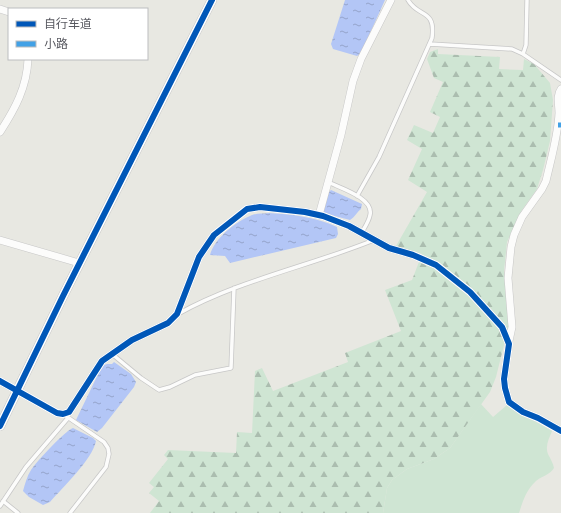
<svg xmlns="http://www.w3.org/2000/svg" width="561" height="513" viewBox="0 0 561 513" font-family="Signika,'Noto Sans SC',sans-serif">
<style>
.grass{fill:#cfe5d3}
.forest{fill:url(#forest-firs)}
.water{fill:url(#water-ripples)}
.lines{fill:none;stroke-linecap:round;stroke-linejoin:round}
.service-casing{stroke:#c7c7c7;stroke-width:5}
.minor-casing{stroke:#c7c7c7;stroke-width:8}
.tertiary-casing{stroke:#c7c7c7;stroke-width:10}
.service{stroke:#fcfcfb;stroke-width:3.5}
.minor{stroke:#fcfcfb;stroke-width:7}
.tertiary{stroke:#fcfcfb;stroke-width:9}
.quiet{stroke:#42a1e6;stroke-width:5;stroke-dasharray:10 5;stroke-linecap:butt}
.cycleway-casing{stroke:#fff;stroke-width:8}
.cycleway{stroke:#0057b8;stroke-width:6}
</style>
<defs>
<pattern id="forest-firs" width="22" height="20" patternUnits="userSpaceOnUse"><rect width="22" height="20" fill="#cfe5d3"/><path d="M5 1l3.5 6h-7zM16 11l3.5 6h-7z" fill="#abbdaf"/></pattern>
<pattern id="water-ripples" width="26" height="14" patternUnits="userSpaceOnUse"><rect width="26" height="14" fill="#b3c6f6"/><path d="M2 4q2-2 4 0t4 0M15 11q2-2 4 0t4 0" fill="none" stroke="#94a4cb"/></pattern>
</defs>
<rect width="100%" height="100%" fill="#e8e8e2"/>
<path class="grass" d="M 481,404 L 493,417 L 507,405 L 552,431 C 549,439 544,447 549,456 C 551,460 553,463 554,468 C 550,475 542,476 536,481 C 526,490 523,501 519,513 L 383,513 L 387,488 L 392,480 L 407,469 L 434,459 L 450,448 Z"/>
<path class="forest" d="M 438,49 L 438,54 L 500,57 L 499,69 L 523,70 L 524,59 L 534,64 L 550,83 L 553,100 L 550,141 L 543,170 L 537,189 L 522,210 L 507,242 L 504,271 L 510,321 L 496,377 L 490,392 L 450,448 L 434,459 L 407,469 L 392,480 L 387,488 L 383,513 L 150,513 L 159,501 L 149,493 L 154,487 L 149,483 L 168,459 L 164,455 L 168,450 L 236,453 L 237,432 L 252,433 L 255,371 L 262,368 L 273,391 L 348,362 L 345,353 L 401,331 L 385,290 L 412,280 L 422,254 L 396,246 L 427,192 L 408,180 L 422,149 L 407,140 L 414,125 L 433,133 L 440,117 L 430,112 L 443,82 L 434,78 L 427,59 L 430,52 Z"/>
<path class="water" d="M 345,0 L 385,0 L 361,53 L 357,56 L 333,49 L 331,44 Z
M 331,190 L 362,204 L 361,209 C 357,212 355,217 350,220 L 323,213 L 323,209 L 329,192 Z
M 268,213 C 291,214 316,217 337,227 L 338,234 L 336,238 L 230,263 L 225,256 L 210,255 C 214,239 235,222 250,216 C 255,213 262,214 268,213 Z
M 114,362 L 131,374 L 136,382 L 134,387 L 102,428 L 97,432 L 76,420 L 102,366 L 107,364 L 112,364 Z
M 73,428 L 93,438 L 96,441 C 92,460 63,487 50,502 L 43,505 L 29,497 L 23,491 C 25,484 27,476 31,470 C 36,462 66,430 73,428 Z"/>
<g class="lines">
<g class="service-casing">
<path id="service" d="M 430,44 L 512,49 L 523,54 L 561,80
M 523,54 L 526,45 L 527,0
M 328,182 C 340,188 374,198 370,215 C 369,221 365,227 362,232
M 357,196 L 379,157 L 432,38 C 436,8 418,18 408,0
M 178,314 C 239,280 310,266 374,240
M 112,354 L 141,378 L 159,390 L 170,387 L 195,375 L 231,368 L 234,288
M 63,414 L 104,442 L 108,448 L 109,454 L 106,467 L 70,513
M 3,501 L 18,513
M 0,506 L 26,467 L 68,418"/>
</g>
<g class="minor-casing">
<path id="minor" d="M 0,9 L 9,12
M 0,132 C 15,109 27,87 28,59
M 319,215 L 341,135 L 353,81 L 361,59 L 391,0
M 0,240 L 79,263
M 509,341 L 512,327 L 508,278 L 511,247 L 514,235 L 522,217 L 542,189 L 546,181 C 551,159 558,136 559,113 C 559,104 556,96 561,89
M 0,381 L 57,413 L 63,414 L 69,412 L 102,361 L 132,340 L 168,323 L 177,314 L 199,257 L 214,235 L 247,209 L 260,207 L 305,212 L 323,216 L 349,226 L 389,248 L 413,255 L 436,265 L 470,292 L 502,327 L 509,344 L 504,379 L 505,388 L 509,402 L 523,412 L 538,418 L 561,431"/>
</g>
<g class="tertiary-casing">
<path id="tertiary" d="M 0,426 L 63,296 L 212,0"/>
</g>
<use href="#service" class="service"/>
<use href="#minor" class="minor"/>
<use href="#tertiary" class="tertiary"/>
<path class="quiet" d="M 558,125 L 561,125"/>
<g class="cycleway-casing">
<path id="cycleway" d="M 0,381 L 57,413 L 63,414 L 69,412 L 102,361 L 132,340 L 168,323 L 177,314 L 199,257 L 214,235 L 247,209 L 260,207 L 305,212 L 323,216 L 349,226 L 389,248 L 413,255 L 436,265 L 470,292 L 502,327 L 509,344 L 504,379 L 505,388 L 509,402 L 523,412 L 538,418 L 561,431
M 0,426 L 63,296 L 212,0"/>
</g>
<use href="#cycleway" class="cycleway"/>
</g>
<rect x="8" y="8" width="140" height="52" fill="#ffffff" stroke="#bcbdbf"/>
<rect x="16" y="21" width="20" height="6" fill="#0057b8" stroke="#bcbdbf"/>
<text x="44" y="28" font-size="12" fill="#585960">自行车道</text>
<rect x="16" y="41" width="20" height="6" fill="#42a1e6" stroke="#bcbdbf"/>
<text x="44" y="48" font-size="12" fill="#585960">小路</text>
</svg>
